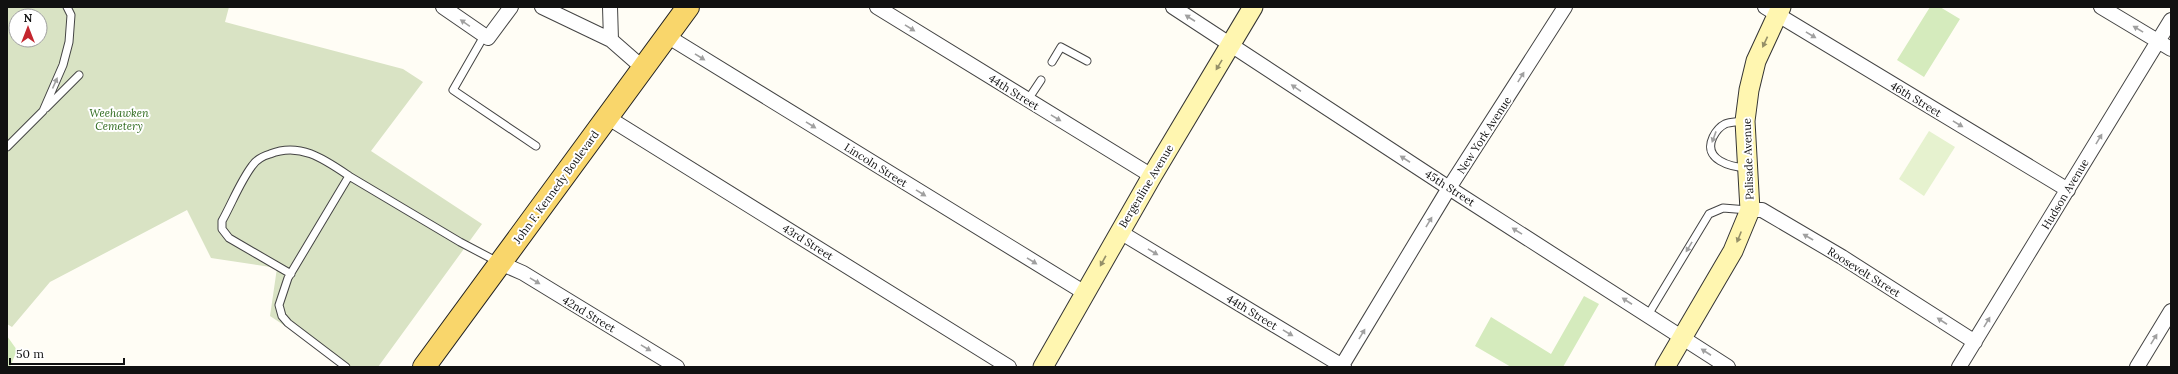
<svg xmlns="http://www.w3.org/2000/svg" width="2178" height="374" viewBox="0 0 2178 374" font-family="Lora,serif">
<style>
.green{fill:#d5ebbd}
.cemetery{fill:#d9e3c4;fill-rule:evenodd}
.pitch{fill:#e6f2cf}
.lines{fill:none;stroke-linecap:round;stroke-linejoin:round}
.lane-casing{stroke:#444;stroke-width:9}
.street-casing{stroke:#444;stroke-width:16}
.secondary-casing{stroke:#333;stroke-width:21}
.primary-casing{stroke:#222;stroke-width:24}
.lane{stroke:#fff;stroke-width:7}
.street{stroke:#fff;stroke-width:14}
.secondary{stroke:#fff6b0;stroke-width:19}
.primary{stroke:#f9d66b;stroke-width:22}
.oneway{fill:#a0a0a0}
.oneway2{fill:#948f68}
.labels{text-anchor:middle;stroke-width:4;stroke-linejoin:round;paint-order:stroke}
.street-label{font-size:11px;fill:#111;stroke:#fff}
.park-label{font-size:11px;font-style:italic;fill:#2f6b1f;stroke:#fff}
</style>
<rect width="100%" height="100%" fill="#fffdf5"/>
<path class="green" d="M 1930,7 L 1940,7 L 1960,19 L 1924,77 L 1897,60 Z
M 1584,296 L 1599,304 L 1563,367 L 1511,367 L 1475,346 L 1491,317 L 1551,354 Z
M 7,336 L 17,350 L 10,367 L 7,367 Z"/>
<path class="cemetery" d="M 7,7 L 229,7 L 225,22 L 403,69 L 423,82 L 371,151 L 482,224 L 378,367 L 347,367 L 270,316 L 277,268 L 211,258 L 187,210 L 50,282 L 12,327 L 7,324 ZM 16,16 L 40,16 L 40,40 L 16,40 Z"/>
<path class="pitch" d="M 1929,131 L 1955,147 L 1924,196 L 1899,179 Z"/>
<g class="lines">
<g class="lane-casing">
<path id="lane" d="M 484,36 L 453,90 L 536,146
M 1052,62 L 1061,47 L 1087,61
M 1027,101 L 1041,80
M 46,108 L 79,75
M 1743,121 C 1738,122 1730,122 1725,124 C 1719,127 1716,131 1713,137 C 1702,160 1731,167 1747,168
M 7,147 L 43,111 L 63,65 L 69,42 L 71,15 L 67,7
M 291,274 L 229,238 L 222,229 L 222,221 C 232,203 240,182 252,166 C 256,160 263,156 270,154 C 300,142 324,159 349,176
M 1648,315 L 1709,214 L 1723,208 L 1748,210
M 346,367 L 288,323 L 282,316 L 279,305 L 288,278 L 349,176 L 460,242 L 498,262"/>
</g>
<g class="street-casing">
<path id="street" d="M 443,7 L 488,38 L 511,7
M 542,7 L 611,40
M 610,7 L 611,40 L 643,68
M 877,7 L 1152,176
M 1173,7 L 1449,188 L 1728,367
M 1765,7 L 2068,190
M 2101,7 L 2171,49
M 667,36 L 1085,293
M 607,117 L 1009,367
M 1750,210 L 1762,210 L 1842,257 L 1975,342
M 1120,232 L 1344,367
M 500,263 L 523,273 L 677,367
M 1341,367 L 1449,188 L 1565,7
M 1959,367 L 2171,20
M 2137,367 L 2171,311"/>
</g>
<g class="secondary-casing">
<path id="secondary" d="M 1043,367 L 1152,176 L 1253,7
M 1665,367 L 1733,251 L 1750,210 L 1745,121 L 1749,90 L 1756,61 L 1781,7"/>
</g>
<g class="primary-casing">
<path id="primary" d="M 424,367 L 688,7"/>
</g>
<use href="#lane" class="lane"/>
<use href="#street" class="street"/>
<use href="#secondary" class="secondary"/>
<use href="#primary" class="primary"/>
</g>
<defs><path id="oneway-solid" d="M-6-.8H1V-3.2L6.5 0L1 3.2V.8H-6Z"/></defs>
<g class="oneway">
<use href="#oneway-solid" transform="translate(1190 18) rotate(-147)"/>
<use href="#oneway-solid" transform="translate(465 23) rotate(-145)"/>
<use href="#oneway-solid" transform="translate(910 28) rotate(32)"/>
<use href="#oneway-solid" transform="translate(2138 29) rotate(-149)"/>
<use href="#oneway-solid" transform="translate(1811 35) rotate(31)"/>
<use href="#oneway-solid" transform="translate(700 57) rotate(32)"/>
<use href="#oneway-solid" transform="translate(1521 77) rotate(-58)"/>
<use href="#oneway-solid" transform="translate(55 83) rotate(-66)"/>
<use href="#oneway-solid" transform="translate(1296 88) rotate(-146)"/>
<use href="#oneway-solid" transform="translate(1056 118) rotate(31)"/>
<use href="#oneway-solid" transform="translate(1958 124) rotate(31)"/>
<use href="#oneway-solid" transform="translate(811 125) rotate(32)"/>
<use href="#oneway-solid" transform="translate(1714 137) rotate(110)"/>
<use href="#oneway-solid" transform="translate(2099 139) rotate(-59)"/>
<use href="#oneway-solid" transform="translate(1405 159) rotate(-147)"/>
<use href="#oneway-solid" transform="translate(921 193) rotate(32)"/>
<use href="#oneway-solid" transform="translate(1429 222) rotate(-59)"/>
<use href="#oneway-solid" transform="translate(1517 231) rotate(-148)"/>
<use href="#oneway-solid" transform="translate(1808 237) rotate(-150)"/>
<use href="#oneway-solid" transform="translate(1689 247) rotate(121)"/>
<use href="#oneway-solid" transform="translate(1153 252) rotate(31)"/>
<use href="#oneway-solid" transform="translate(1032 261) rotate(32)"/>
<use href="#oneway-solid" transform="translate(535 281) rotate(31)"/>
<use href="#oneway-solid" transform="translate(1627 301) rotate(-147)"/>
<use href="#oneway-solid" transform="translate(1942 321) rotate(-147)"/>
<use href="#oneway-solid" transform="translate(1987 322) rotate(-59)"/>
<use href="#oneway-solid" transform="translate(1288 333) rotate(31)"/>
<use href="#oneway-solid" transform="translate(1362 334) rotate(-59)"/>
<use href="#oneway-solid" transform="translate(2154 339) rotate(-58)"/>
<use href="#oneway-solid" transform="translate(646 348) rotate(31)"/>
<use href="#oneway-solid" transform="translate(1706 352) rotate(-147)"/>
</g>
<g class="oneway2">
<use href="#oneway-solid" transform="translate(1765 42) rotate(115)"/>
<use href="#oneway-solid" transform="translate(1219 65) rotate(121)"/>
<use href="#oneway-solid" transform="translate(1739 237) rotate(112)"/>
<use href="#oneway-solid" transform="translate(1103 261) rotate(119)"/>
</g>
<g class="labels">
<g class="street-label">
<text transform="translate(1014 92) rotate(32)" y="4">44th Street</text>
<text transform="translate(1916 99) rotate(31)" y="4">46th Street</text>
<text transform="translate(1484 135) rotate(-57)" y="4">New York Avenue</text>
<text transform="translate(1748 159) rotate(-92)" y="4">Palisade Avenue</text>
<text transform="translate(876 165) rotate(32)" y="4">Lincoln Street</text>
<text transform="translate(1146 186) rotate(-59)" y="4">Bergenline Avenue</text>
<text transform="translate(556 187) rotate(-54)" y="4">John F. Kennedy Boulevard</text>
<text transform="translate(1450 188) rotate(33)" y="4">45th Street</text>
<text transform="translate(2065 194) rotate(-59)" y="4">Hudson Avenue</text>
<text transform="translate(808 242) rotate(32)" y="4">43rd Street</text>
<text transform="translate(1864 272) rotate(32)" y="4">Roosevelt Street</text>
<text transform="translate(1252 312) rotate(31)" y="4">44th Street</text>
<text transform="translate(589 314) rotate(31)" y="4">42nd Street</text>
</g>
<g class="park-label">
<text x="119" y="117">Weehawken<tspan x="119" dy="13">Cemetery</tspan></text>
</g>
</g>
<rect width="2178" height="374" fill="none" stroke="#111111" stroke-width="16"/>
<g transform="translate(28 28)"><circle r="19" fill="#ffffff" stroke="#a0a0a0"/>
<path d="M0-3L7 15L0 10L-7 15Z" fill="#c4262e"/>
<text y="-6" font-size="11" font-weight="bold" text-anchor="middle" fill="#111111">N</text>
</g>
<path d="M10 358v6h114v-6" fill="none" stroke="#111111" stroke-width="2"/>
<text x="16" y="358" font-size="12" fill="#111111" stroke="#ffffff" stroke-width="3" paint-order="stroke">50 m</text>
</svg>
